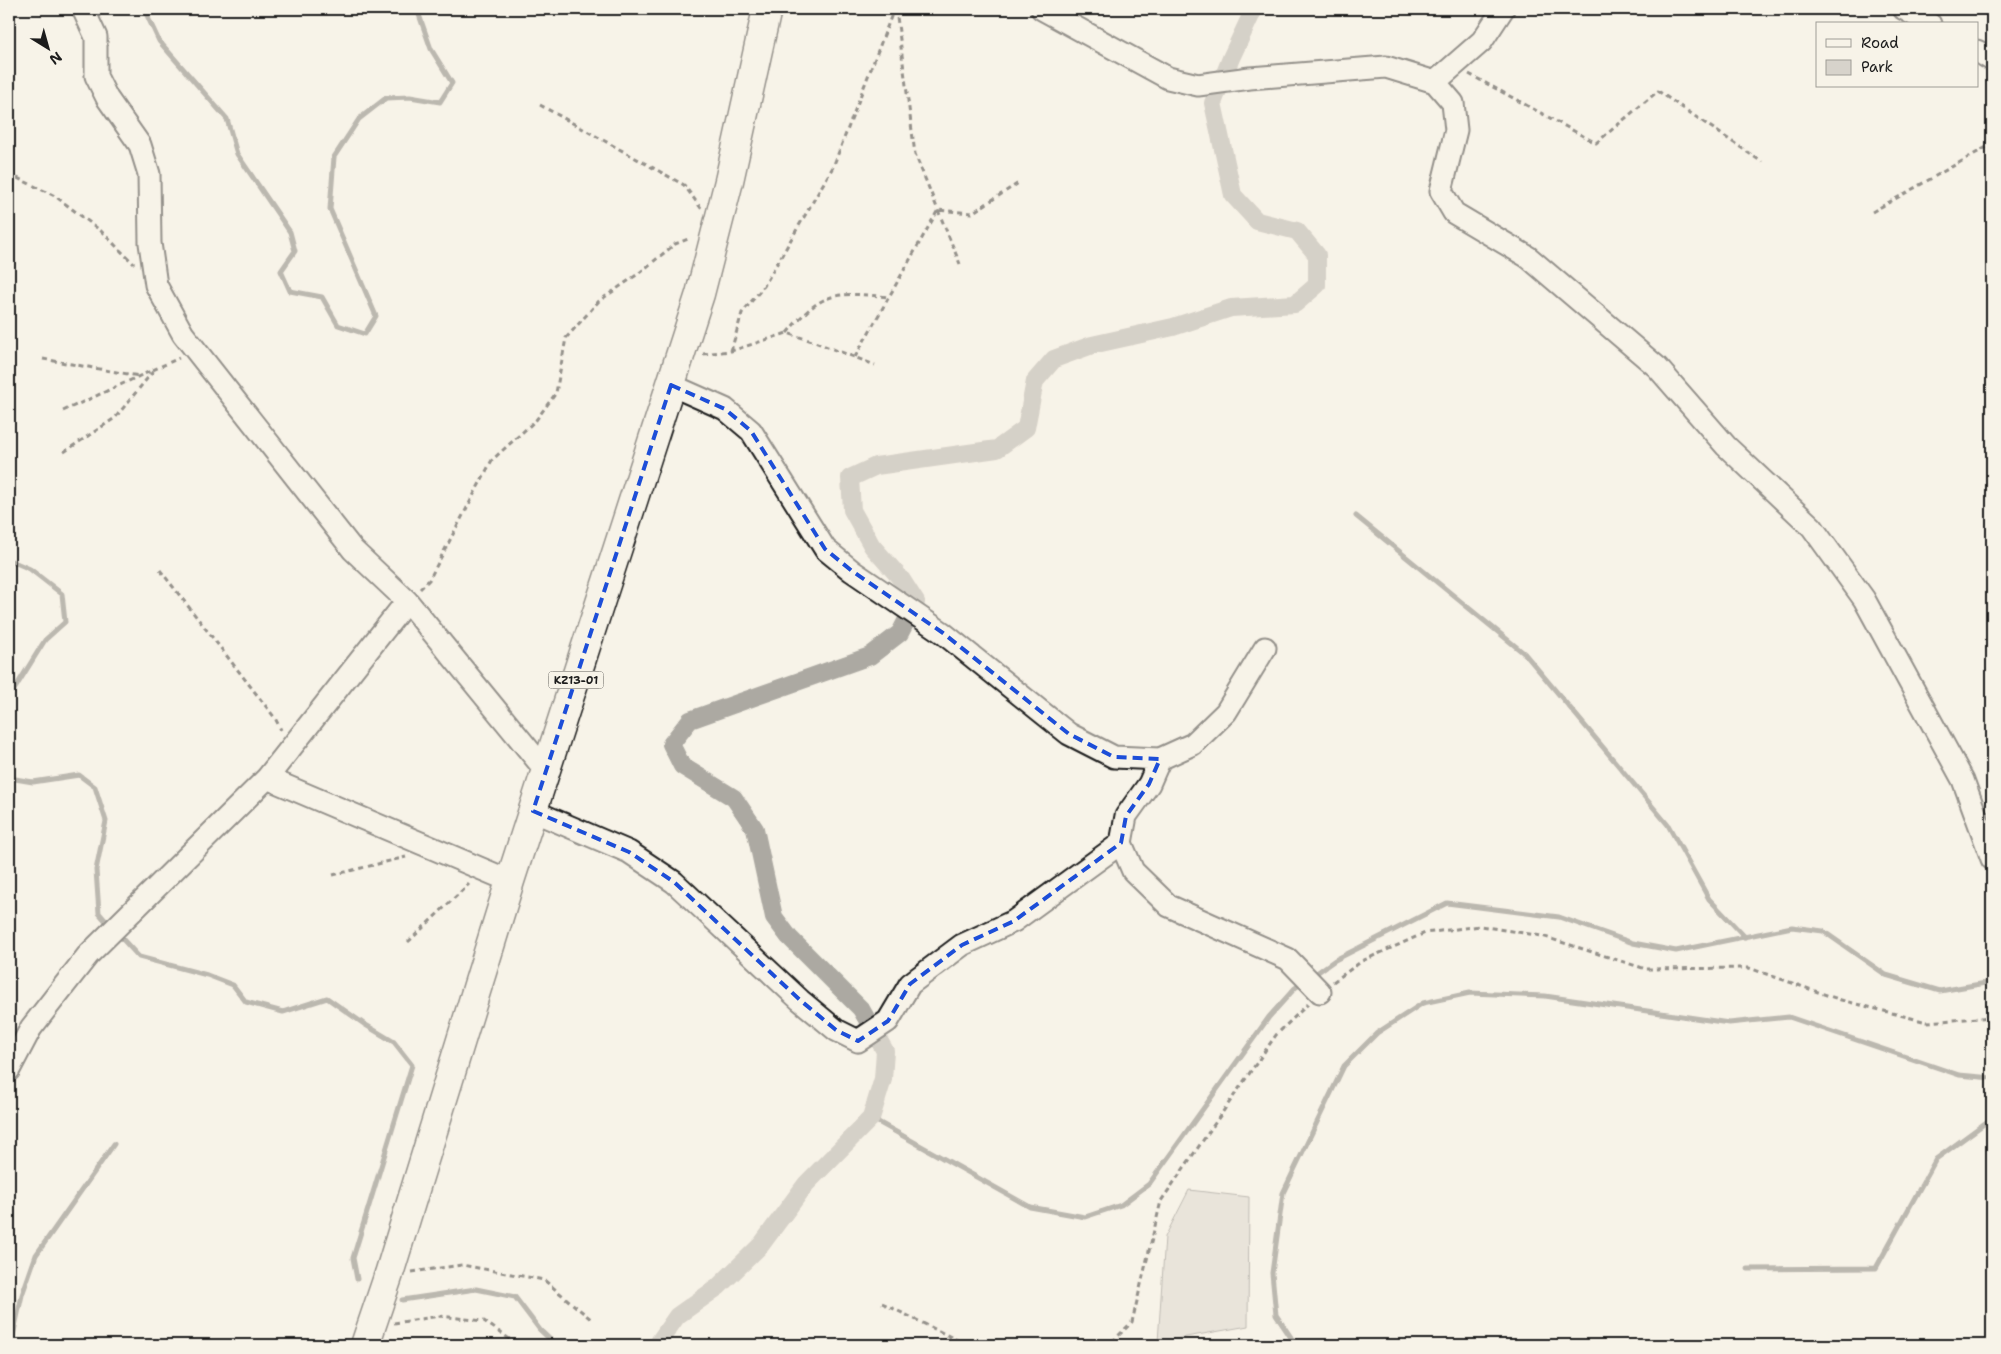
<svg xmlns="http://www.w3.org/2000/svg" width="2001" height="1354" viewBox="0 0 2001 1354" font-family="'Shantell Sans',sans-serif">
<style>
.green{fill:#d7d3cb;stroke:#7a7874}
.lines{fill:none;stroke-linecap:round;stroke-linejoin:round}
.stream{stroke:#72716c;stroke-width:5}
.canal{stroke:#aca9a2;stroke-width:18}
.minor-casing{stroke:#1c1c1c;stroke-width:25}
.highway-casing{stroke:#1c1c1c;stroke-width:31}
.path{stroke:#1c1c1c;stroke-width:3;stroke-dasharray:5 4;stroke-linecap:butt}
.minor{stroke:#f7f3e8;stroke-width:21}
.highway{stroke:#f7f3e8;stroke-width:28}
.marked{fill:none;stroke:#1d4ed8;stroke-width:4;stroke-dasharray:10 6;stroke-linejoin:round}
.labels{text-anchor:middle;stroke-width:4;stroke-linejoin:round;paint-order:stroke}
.shield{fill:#f7f3e8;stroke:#5e5c59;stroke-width:1}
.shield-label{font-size:11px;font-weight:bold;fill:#1c1c1c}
</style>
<rect width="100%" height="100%" fill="#f7f3e8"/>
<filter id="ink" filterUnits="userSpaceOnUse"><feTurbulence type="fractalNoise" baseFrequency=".02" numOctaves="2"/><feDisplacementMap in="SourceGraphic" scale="10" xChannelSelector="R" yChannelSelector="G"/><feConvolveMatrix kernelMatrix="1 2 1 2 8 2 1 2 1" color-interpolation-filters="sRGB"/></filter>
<g filter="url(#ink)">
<path class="green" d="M 1189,1190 L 1249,1197 L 1248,1326 L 1158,1342 L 1165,1237 Z"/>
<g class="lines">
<path class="stream" d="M 144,9 L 159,41 L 227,119 L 237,154 L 290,232 L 295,251 L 281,271 L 290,291 L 322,297 L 338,325 L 365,334 L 376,316 L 330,209 L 334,157 L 359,119 L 386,98 L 410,97 L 440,102 L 452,83 L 431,49 L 417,9
M 1356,516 L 1525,654 L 1668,825 L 1709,899 L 1745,937
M 9,560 L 30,569 L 62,594 L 65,622 L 45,640 L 9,698
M 9,778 L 33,782 L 79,775 L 95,787 L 106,821 L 96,870 L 99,913 L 111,927
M 117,933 L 139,957 L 207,975 L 233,985 L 246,1002 L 283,1012 L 327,998 L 364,1024 L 394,1042 L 412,1065 L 353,1258 L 357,1279
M 1311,977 L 1335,960 L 1447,903 L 1559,917 L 1633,943 L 1676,951 L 1792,927 L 1823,931 L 1886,975 L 1940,991 L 1992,982
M 871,1118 L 1030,1207 L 1085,1217 L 1121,1205 L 1149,1184 L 1269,1017 L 1295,988 L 1304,982
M 1748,1269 L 1876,1268 L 1936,1159 L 1992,1118
M 402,1300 L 476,1289 L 515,1297 L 540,1330 L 556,1345
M 11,1345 L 22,1295 L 36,1255 L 114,1144
M 1296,1345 L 1276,1315 L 1272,1273 L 1283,1193 L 1344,1066 L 1377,1033 L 1423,1003 L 1470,993 L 1545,996 L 1729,1023 L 1789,1017 L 1959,1075 L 1992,1078"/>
<path class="canal" d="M 659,1345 L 659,1342 L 677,1316 L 718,1287 L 761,1245 L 806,1184 L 871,1118 L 883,1079 L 885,1051 L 861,1009 L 789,937 L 774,917 L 755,829 L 734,798 L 682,766 L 671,744 L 690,720 L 870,656 L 900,633 L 916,602 L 902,580 L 872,546 L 852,510 L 850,478 L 876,466 L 997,449 L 1026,428 L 1035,381 L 1054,359 L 1092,345 L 1173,327 L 1231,308 L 1295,304 L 1317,285 L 1317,255 L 1297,231 L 1257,221 L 1233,195 L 1213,103 L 1231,58 L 1254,9"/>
<g class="minor-casing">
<path id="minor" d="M 83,9 L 96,37 L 96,76 L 107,98 L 140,145 L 149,174 L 150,243 L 156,285 L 183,334 L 353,550 L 407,601 L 546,771
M 1042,9 L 1168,78 L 1198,85 L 1250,78 L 1386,67 L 1435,82 L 1453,103 L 1456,130 L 1441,191 L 1454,213 L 1528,257 L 1657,367 L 1726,446 L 1812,527 L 1864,599 L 1963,780 L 1992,859
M 1904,9 L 1930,24
M 1977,51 L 1992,60
M 1435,82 L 1482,41 L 1503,9
M 671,385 L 725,409 L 751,431 L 825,549 L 852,571 L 943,633 L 1069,734 L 1114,757 L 1160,759 L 1193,744 L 1226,712 L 1265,648
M 1160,759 L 1149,784 L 1126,816 L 1121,843 L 1133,871 L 1169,906 L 1288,959 L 1320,992
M 267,778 L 510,881
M 533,811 L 629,852 L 674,882 L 800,1000 L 836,1030 L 858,1041 L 888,1021 L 910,984 L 962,945 L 1014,921 L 1121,843
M 9,1070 L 31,1028 L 88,955 L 267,778 L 407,601"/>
</g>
<g class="highway-casing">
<path id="highway" d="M 365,1345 L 389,1274 L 510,881 L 700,294 L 729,181 L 767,9"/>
</g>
<path class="path" d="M 896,9 L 915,154 L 960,264
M 1469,74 L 1596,143 L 1658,91 L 1762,162
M 540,105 L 684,185 L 701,208
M 9,174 L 55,196 L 101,231 L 134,264
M 1872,212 L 1992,144
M 787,333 C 822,290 837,292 889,297
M 731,351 L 742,313 L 764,286 L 833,167 L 894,9
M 703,354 L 731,351 L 787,333 L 812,341 L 875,365
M 855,357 L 938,210 L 972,213 L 1020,182
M 43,359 L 139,376
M 63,411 L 179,358
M 64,452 L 115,418 L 155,369
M 160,570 L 275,718 L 281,730
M 420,589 L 429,580 L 492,460 L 536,420 L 556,393 L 566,338 L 599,301 L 638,274 L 675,244 L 691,238
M 333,875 L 406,857
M 408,942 L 469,884
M 1333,982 L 1362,961 L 1425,933 L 1480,926 L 1542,936 L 1646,969 L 1749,968 L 1841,1000 L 1927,1022 L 1992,1017
M 412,1272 L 462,1265 L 544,1280 L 592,1320
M 882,1303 L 967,1345
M 394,1323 L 440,1316 L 484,1321 L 518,1345
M 1094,1345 L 1114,1340 L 1132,1322 L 1161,1201 L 1276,1035 L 1308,1004"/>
<use href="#minor" class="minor"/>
<use href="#highway" class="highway"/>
</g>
</g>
<path d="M0 0H2001V1354H0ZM 671,385 L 725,409 L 751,431 L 825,549 L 852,571 L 943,633 L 1069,734 L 1114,757 L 1160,759 L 1149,784 L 1126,816 L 1121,843 L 1014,921 L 962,945 L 910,984 L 888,1021 L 858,1041 L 836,1030 L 800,1000 L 674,882 L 629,852 L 533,811 Z" fill="#f7f3e8" fill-opacity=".55" fill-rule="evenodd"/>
<path class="marked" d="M 671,385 L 725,409 L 751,431 L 825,549 L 852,571 L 943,633 L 1069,734 L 1114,757 L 1160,759 L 1149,784 L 1126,816 L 1121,843 L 1014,921 L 962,945 L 910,984 L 888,1021 L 858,1041 L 836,1030 L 800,1000 L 674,882 L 629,852 L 533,811 Z"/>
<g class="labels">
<rect class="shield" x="548.5" y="671.5" width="55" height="17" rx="4"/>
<g class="shield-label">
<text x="576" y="684">KZ13-01</text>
</g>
</g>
<rect width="2001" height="1354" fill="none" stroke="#f7f3e8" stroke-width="30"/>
<rect x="15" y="15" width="1971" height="1324" fill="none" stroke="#1c1c1c" stroke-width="2" filter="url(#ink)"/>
<rect x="1816" y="22" width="162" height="65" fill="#f7f3e8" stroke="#9f9d96"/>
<rect x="1826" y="39" width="25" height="8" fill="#f7f3e8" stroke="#9f9d96"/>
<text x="1861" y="48" font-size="15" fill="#1c1c1c">Road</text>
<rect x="1826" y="60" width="25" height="15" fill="#d7d3cb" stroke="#9f9d96"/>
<text x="1861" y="72" font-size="15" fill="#1c1c1c">Park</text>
<g transform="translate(48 48) rotate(143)" stroke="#f7f3e8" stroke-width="4" paint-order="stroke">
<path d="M0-4L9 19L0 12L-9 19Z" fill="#1c1c1c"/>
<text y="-8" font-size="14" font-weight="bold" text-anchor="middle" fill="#1c1c1c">N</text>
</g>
</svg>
